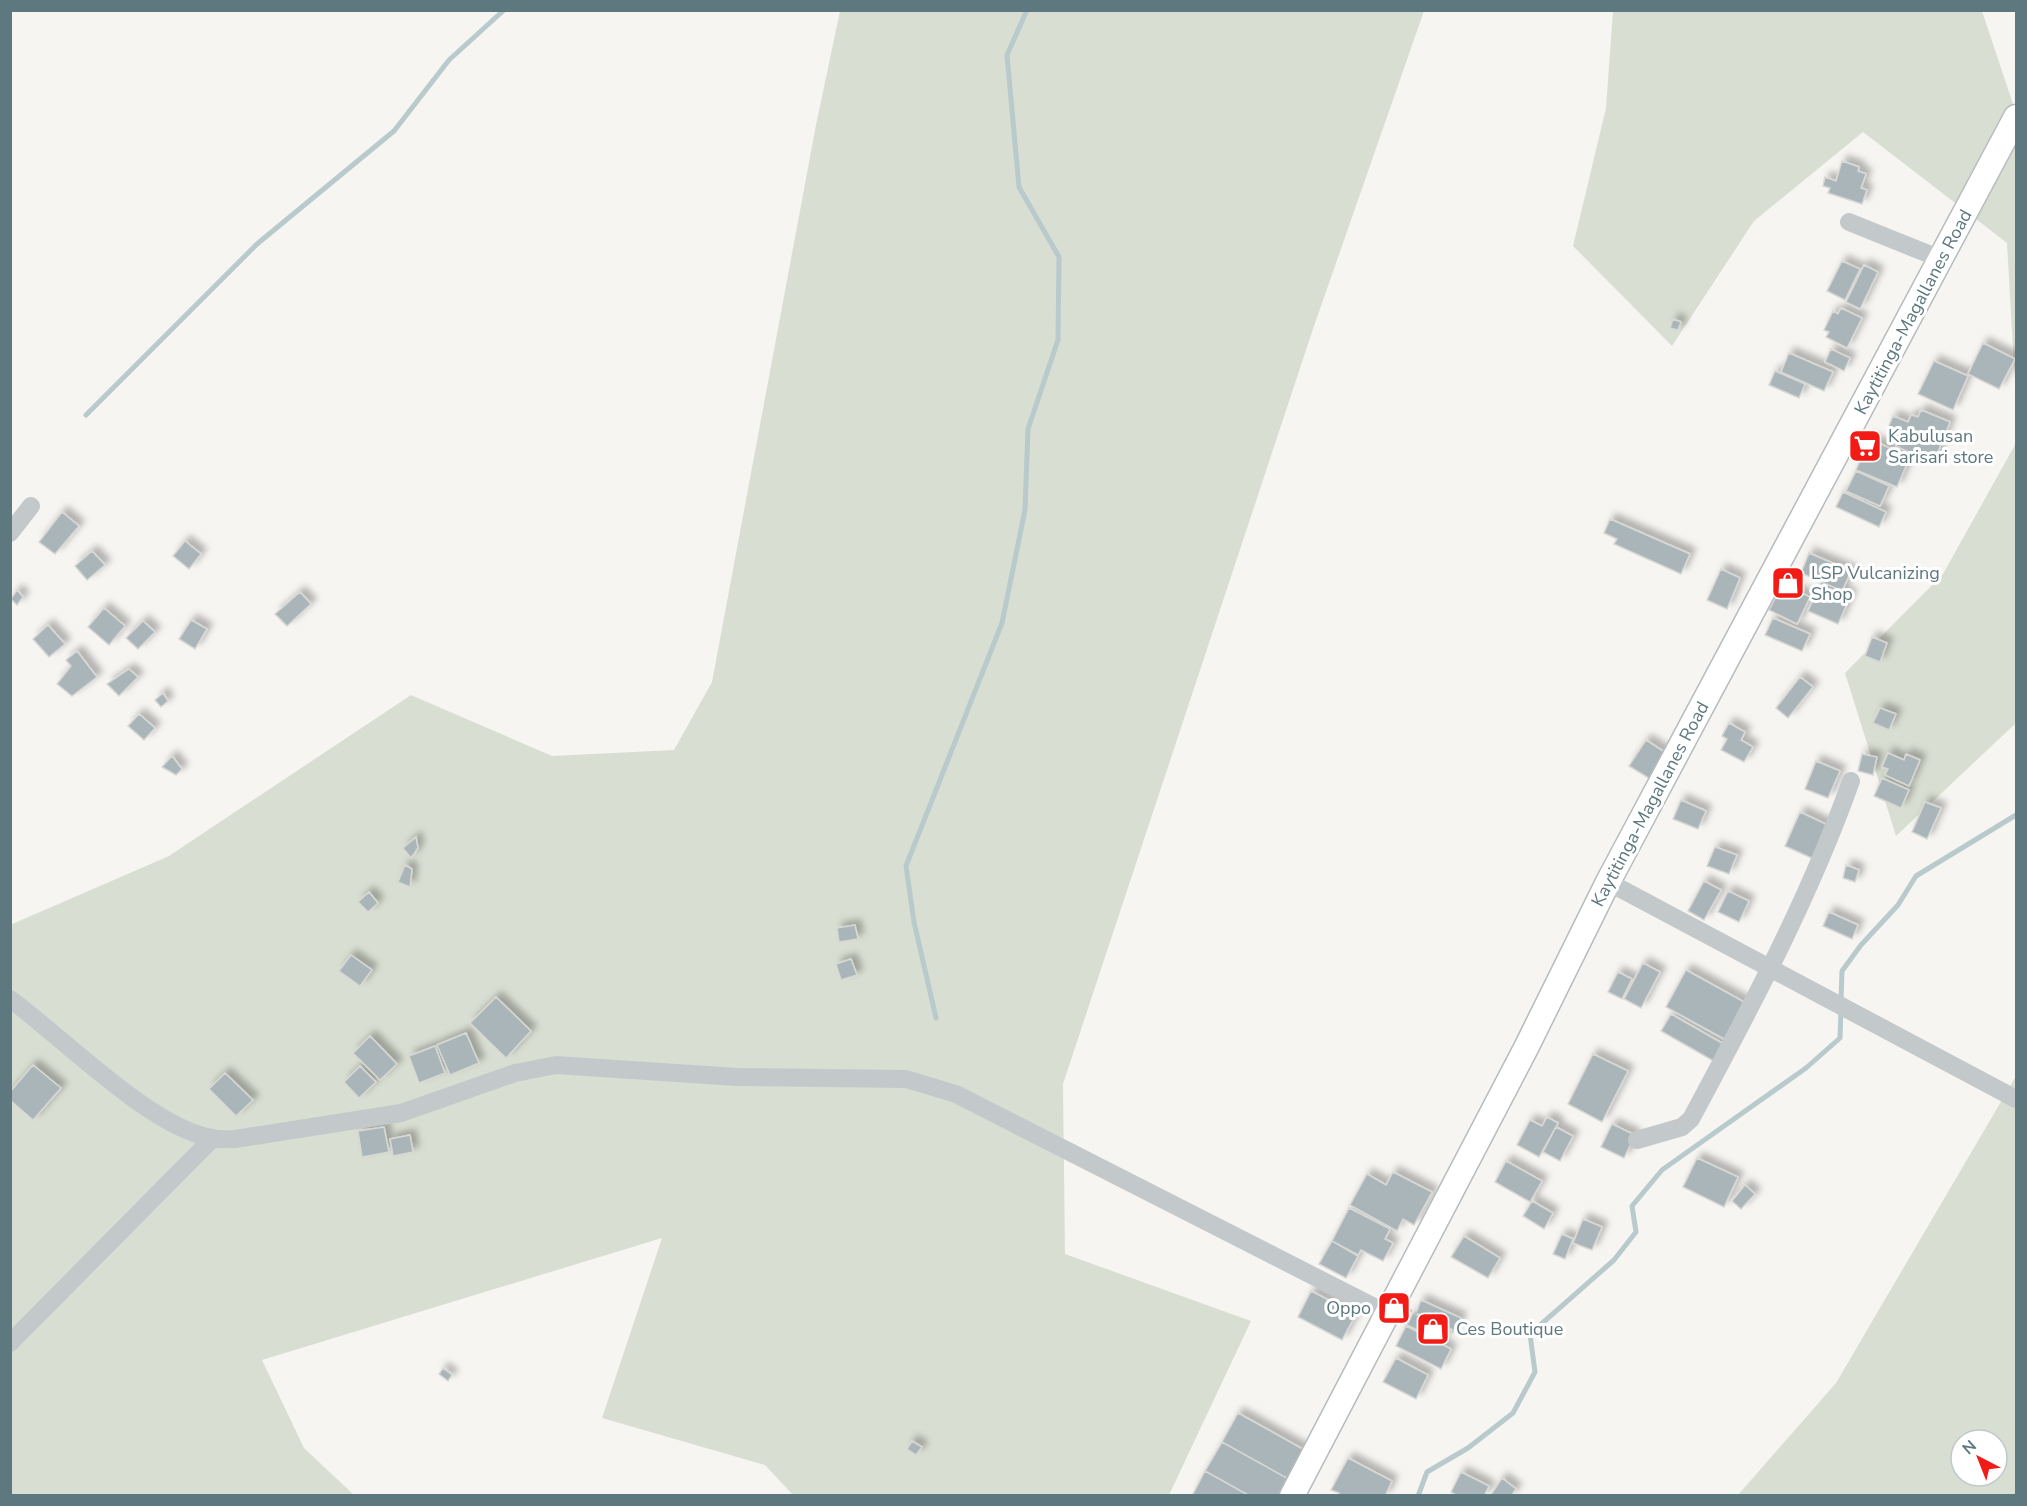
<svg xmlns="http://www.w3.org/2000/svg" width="2027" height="1506" viewBox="0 0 2027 1506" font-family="'Nunito Sans',sans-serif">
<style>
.green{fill:#d9ded2;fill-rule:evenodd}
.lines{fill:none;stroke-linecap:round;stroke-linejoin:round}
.stream{stroke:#b8cacb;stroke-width:5}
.building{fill:#a9b5b8;stroke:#d7d7d4;stroke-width:1.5;filter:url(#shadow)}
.major-casing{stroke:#b6bcbe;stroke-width:27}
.path{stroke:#bcc0c1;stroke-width:3;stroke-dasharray:3 3;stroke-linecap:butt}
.minor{stroke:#c3c9cb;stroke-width:18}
.major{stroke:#fff;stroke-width:24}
.labels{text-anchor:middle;stroke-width:6;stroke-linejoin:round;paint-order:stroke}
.street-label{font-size:18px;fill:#5e7880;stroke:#fff}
.poi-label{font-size:18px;fill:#5e7880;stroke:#fff;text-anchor:start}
</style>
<defs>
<filter id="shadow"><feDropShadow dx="5.5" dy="-5.5" stdDeviation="3" flood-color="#0004"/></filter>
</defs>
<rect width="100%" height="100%" fill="#f6f5f2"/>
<path class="green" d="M 840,11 L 1424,11 L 1313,329 L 1063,1084 L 1065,1254 L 1251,1321 L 1169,1495 L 793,1495 L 765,1465 L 602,1418 L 662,1238 L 262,1360 L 304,1448 L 354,1495 L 11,1495 L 10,925 L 169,856 L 411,695 L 552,756 L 674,750 L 712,682 L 816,125 Z
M 1613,11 L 1982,11 L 2016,113 L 2016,401 L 2007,243 L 1863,132 L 1754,221 L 1672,346 L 1573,246 L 1606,108 Z
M 2016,443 L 2016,723 L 1896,836 L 1845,673 L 1943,574 Z
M 2016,1076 L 2016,1495 L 1737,1496 L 1836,1383 ZM 1961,1440 L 1997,1440 L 1997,1476 L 1961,1476 Z"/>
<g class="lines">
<path class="stream" d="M 86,415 L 257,244 L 394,131 L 449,60 L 504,10
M 1841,1000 L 1842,971 L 1861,945 L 1898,905 L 1916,876 L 2016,815
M 936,1018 L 914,922 L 906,866 L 1002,623 L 1025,510 L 1028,429 L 1058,340 L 1059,257 L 1019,187 L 1007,55 L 1027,10
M 1418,1496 L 1427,1472 L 1468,1448 L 1513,1413 L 1535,1372 L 1530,1334 L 1614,1260 L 1636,1232 L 1632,1206 L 1662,1170 L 1806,1068 L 1840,1038 L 1841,1010"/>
</g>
<path class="building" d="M 1842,161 L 1859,167 L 1858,171 L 1866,174 L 1861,188 L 1867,190 L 1862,204 L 1828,193 L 1830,188 L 1823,186 L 1825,177 L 1836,181 Z
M 1842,261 L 1860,269 L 1845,300 L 1827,291 Z
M 1864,265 L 1878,272 L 1860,309 L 1846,302 Z
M 1841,308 L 1862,318 L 1847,348 L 1826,337 L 1829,332 L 1824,330 L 1833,311 L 1838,314 Z
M 1673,319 L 1681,322 L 1678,330 L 1670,328 Z
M 1983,343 L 2015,359 L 1999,389 L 1968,374 Z
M 1831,349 L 1850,358 L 1844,371 L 1825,362 Z
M 1789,353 L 1833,372 L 1824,391 L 1781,372 Z
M 1934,361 L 1968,376 L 1953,410 L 1918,394 Z
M 1775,371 L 1805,384 L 1799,398 L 1769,385 Z
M 1921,410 L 1950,422 L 1933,464 L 1896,446 L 1898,441 L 1891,438 L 1894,430 L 1888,428 L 1893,416 L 1908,422 L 1911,415 L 1918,417 Z
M 1869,439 L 1910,457 L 1897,487 L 1856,470 Z
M 1856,471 L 1889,486 L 1880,506 L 1846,491 Z
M 1843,492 L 1886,512 L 1879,527 L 1836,507 Z
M 62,512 L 79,526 L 55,554 L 39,542 Z
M 1610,519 L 1690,554 L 1681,574 L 1614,544 L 1617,539 L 1604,533 Z
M 185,541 L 201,554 L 189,569 L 173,556 Z
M 92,551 L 105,565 L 87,580 L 75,566 Z
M 1809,553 L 1851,571 L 1842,591 L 1801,573 Z
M 1721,569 L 1740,578 L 1727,609 L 1707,600 Z
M 1821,582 L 1851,595 L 1838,624 L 1808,611 Z
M 1783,584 L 1810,597 L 1797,624 L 1769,610 Z
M 17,590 L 23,597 L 17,605 L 11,599 Z
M 300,592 L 311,604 L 287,626 L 275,614 Z
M 104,608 L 125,626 L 109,645 L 88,627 Z
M 1773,618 L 1810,634 L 1802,651 L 1765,635 Z
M 191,620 L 207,629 L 195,649 L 179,639 Z
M 143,621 L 155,632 L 138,649 L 126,638 Z
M 48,625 L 65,644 L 49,657 L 33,639 Z
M 1872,637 L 1887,643 L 1880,662 L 1865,656 Z
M 77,651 L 97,677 L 72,696 L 57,684 L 71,666 L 66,660 Z
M 129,669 L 138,677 L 119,696 L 107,684 Z
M 1800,677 L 1813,687 L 1788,718 L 1776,708 Z
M 163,693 L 168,701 L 161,707 L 155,700 Z
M 1880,708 L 1896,714 L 1889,730 L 1873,723 Z
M 139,714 L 155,728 L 144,740 L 128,726 Z
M 1729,723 L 1745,732 L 1741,740 L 1753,747 L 1744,762 L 1721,750 L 1727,739 L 1722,736 Z
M 1646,740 L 1666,753 L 1650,779 L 1629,766 Z
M 1888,753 L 1904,760 L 1906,754 L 1920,760 L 1909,786 L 1885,775 L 1888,769 L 1882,767 Z
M 1862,754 L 1877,757 L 1873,775 L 1858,771 Z
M 172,756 L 182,769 L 176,775 L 162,767 Z
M 1816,761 L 1840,771 L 1828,798 L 1805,789 Z
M 1882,778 L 1909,790 L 1901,808 L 1874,796 Z
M 1681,800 L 1706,811 L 1698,829 L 1673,819 Z
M 1925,802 L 1941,808 L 1927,839 L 1912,832 Z
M 1800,812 L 1832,827 L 1816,860 L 1785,846 Z
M 416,837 L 418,848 L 411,858 L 403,848 Z
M 1715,847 L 1737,855 L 1729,874 L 1707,866 Z
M 405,865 L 412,869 L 410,887 L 398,882 Z
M 1846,865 L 1859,870 L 1855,882 L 1843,878 Z
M 1704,881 L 1721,890 L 1704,920 L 1688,911 Z
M 1728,891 L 1749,901 L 1739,922 L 1718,912 Z
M 369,892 L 378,903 L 368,912 L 358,902 Z
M 1829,912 L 1858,925 L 1852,939 L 1823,926 Z
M 855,925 L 858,939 L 839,942 L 837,928 Z
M 351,955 L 372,970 L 360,986 L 339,971 Z
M 851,959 L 857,975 L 841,980 L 836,964 Z
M 1643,963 L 1660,972 L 1641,1008 L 1624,999 Z
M 1686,970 L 1746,1003 L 1726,1040 L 1666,1007 Z
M 1618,972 L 1632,979 L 1622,999 L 1608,992 Z
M 496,997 L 531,1031 L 506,1058 L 470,1023 Z
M 1671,1014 L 1727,1046 L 1717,1063 L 1661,1031 Z
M 466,1033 L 479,1063 L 450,1075 L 437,1045 Z
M 370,1036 L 397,1064 L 380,1080 L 353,1053 Z
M 435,1046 L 445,1073 L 419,1083 L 409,1056 Z
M 1593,1054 L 1628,1071 L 1602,1122 L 1568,1104 Z
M 33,1065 L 61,1088 L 33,1120 L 10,1100 L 10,1092 Z
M 360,1066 L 376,1082 L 359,1098 L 344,1082 Z
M 225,1073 L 253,1100 L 236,1116 L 209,1089 Z
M 1547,1117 L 1558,1123 L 1539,1157 L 1517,1145 L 1530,1120 L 1542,1126 Z
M 1612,1124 L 1635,1135 L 1624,1158 L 1601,1147 Z
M 384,1127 L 389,1152 L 362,1157 L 358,1131 Z
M 1556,1127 L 1573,1136 L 1560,1161 L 1543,1152 Z
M 410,1135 L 413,1152 L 393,1156 L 390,1139 Z
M 1697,1158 L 1738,1177 L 1724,1207 L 1683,1187 Z
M 1506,1161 L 1542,1181 L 1530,1202 L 1495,1182 Z
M 1393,1172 L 1432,1192 L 1414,1225 L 1403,1219 L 1397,1231 L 1350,1205 L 1367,1174 L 1386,1185 Z
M 1745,1185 L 1755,1194 L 1741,1209 L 1732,1201 Z
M 1532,1201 L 1553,1213 L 1544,1229 L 1523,1216 Z
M 1349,1208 L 1390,1229 L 1385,1239 L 1393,1243 L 1383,1261 L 1361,1250 L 1358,1255 L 1332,1241 Z
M 1583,1219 L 1602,1227 L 1592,1250 L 1573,1243 Z
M 1562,1234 L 1573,1239 L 1565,1259 L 1553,1254 Z
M 1464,1236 L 1500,1258 L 1488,1278 L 1451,1257 Z
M 1332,1241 L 1358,1256 L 1346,1278 L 1319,1264 Z
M 1311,1291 L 1356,1314 L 1342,1340 L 1298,1317 Z
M 1421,1300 L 1461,1318 L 1455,1331 L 1416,1313 Z
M 1413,1313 L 1447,1330 L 1442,1342 L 1407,1325 Z
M 1406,1326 L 1451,1349 L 1441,1369 L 1396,1346 Z
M 1396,1358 L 1428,1375 L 1416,1399 L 1383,1382 Z
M 443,1368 L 452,1375 L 448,1381 L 439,1374 Z
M 1238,1413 L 1308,1452 L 1292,1481 L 1222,1442 Z
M 912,1441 L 922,1447 L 916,1455 L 907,1449 Z
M 1222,1442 L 1292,1481 L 1284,1496 L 1250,1496 L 1205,1471 Z
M 1348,1458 L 1392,1481 L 1385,1496 L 1338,1496 L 1339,1493 L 1331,1490 Z
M 1205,1471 L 1250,1496 L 1192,1496 Z
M 1461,1472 L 1489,1486 L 1484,1496 L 1458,1496 L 1451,1492 Z
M 1502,1478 L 1516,1489 L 1511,1496 L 1490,1496 Z"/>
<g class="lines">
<g class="major-casing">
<path id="major" d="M 1292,1496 L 1526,1048 L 1608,882 L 2016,117"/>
</g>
<path class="path" d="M 1409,1310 L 1453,1332"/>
<path class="minor" d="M 1849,222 L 1941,259
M 10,533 L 31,506
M 1608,882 L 2016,1099
M 10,999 C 61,1036 152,1129 212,1138 C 219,1140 227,1139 235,1139 L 401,1113 L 515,1073 L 556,1065 L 737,1077 L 906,1079 L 956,1094 L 1386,1313
M 1637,1140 L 1682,1127 L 1691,1119 C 1750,1009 1809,899 1851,781
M 10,1343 L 212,1139"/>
<use href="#major" class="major"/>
</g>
<defs>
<g id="supermarket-square" transform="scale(1.725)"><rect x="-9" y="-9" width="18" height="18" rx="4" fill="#f31b15" stroke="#fff"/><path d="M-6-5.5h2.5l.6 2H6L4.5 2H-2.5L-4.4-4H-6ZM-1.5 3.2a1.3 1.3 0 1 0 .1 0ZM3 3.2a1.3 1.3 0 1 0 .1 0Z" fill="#fff"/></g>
<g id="shop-square" transform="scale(1.725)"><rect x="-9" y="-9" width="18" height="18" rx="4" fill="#f31b15" stroke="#fff"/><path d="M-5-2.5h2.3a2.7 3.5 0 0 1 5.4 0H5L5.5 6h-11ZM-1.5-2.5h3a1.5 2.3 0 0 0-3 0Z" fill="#fff"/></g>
</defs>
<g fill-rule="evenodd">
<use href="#supermarket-square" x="1865" y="446"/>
<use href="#shop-square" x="1788" y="583"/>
<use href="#shop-square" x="1394" y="1308"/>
<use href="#shop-square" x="1433" y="1329"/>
</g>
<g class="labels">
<g class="street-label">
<text transform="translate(1913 312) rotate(-62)" y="6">Kaytitinga-Magallanes Road</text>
<text transform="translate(1650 804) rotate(-62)" y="6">Kaytitinga-Magallanes Road</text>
</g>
<g class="poi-label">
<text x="1888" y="442">Kabulusan<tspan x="1888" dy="21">Sarisari store</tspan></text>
<text x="1811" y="579">LSP Vulcanizing<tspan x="1811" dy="21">Shop</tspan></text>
<text x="1371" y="1314" text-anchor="end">Oppo</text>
<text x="1456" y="1335">Ces Boutique</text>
</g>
</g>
<rect width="2027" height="1506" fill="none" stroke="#5e7880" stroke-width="24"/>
<g transform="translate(1979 1458) rotate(318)"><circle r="28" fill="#ffffff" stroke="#bfc9cc" stroke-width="1.5"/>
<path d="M0-4.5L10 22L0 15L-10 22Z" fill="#f31b15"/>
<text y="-9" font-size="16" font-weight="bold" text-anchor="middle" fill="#5e7880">N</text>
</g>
</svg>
